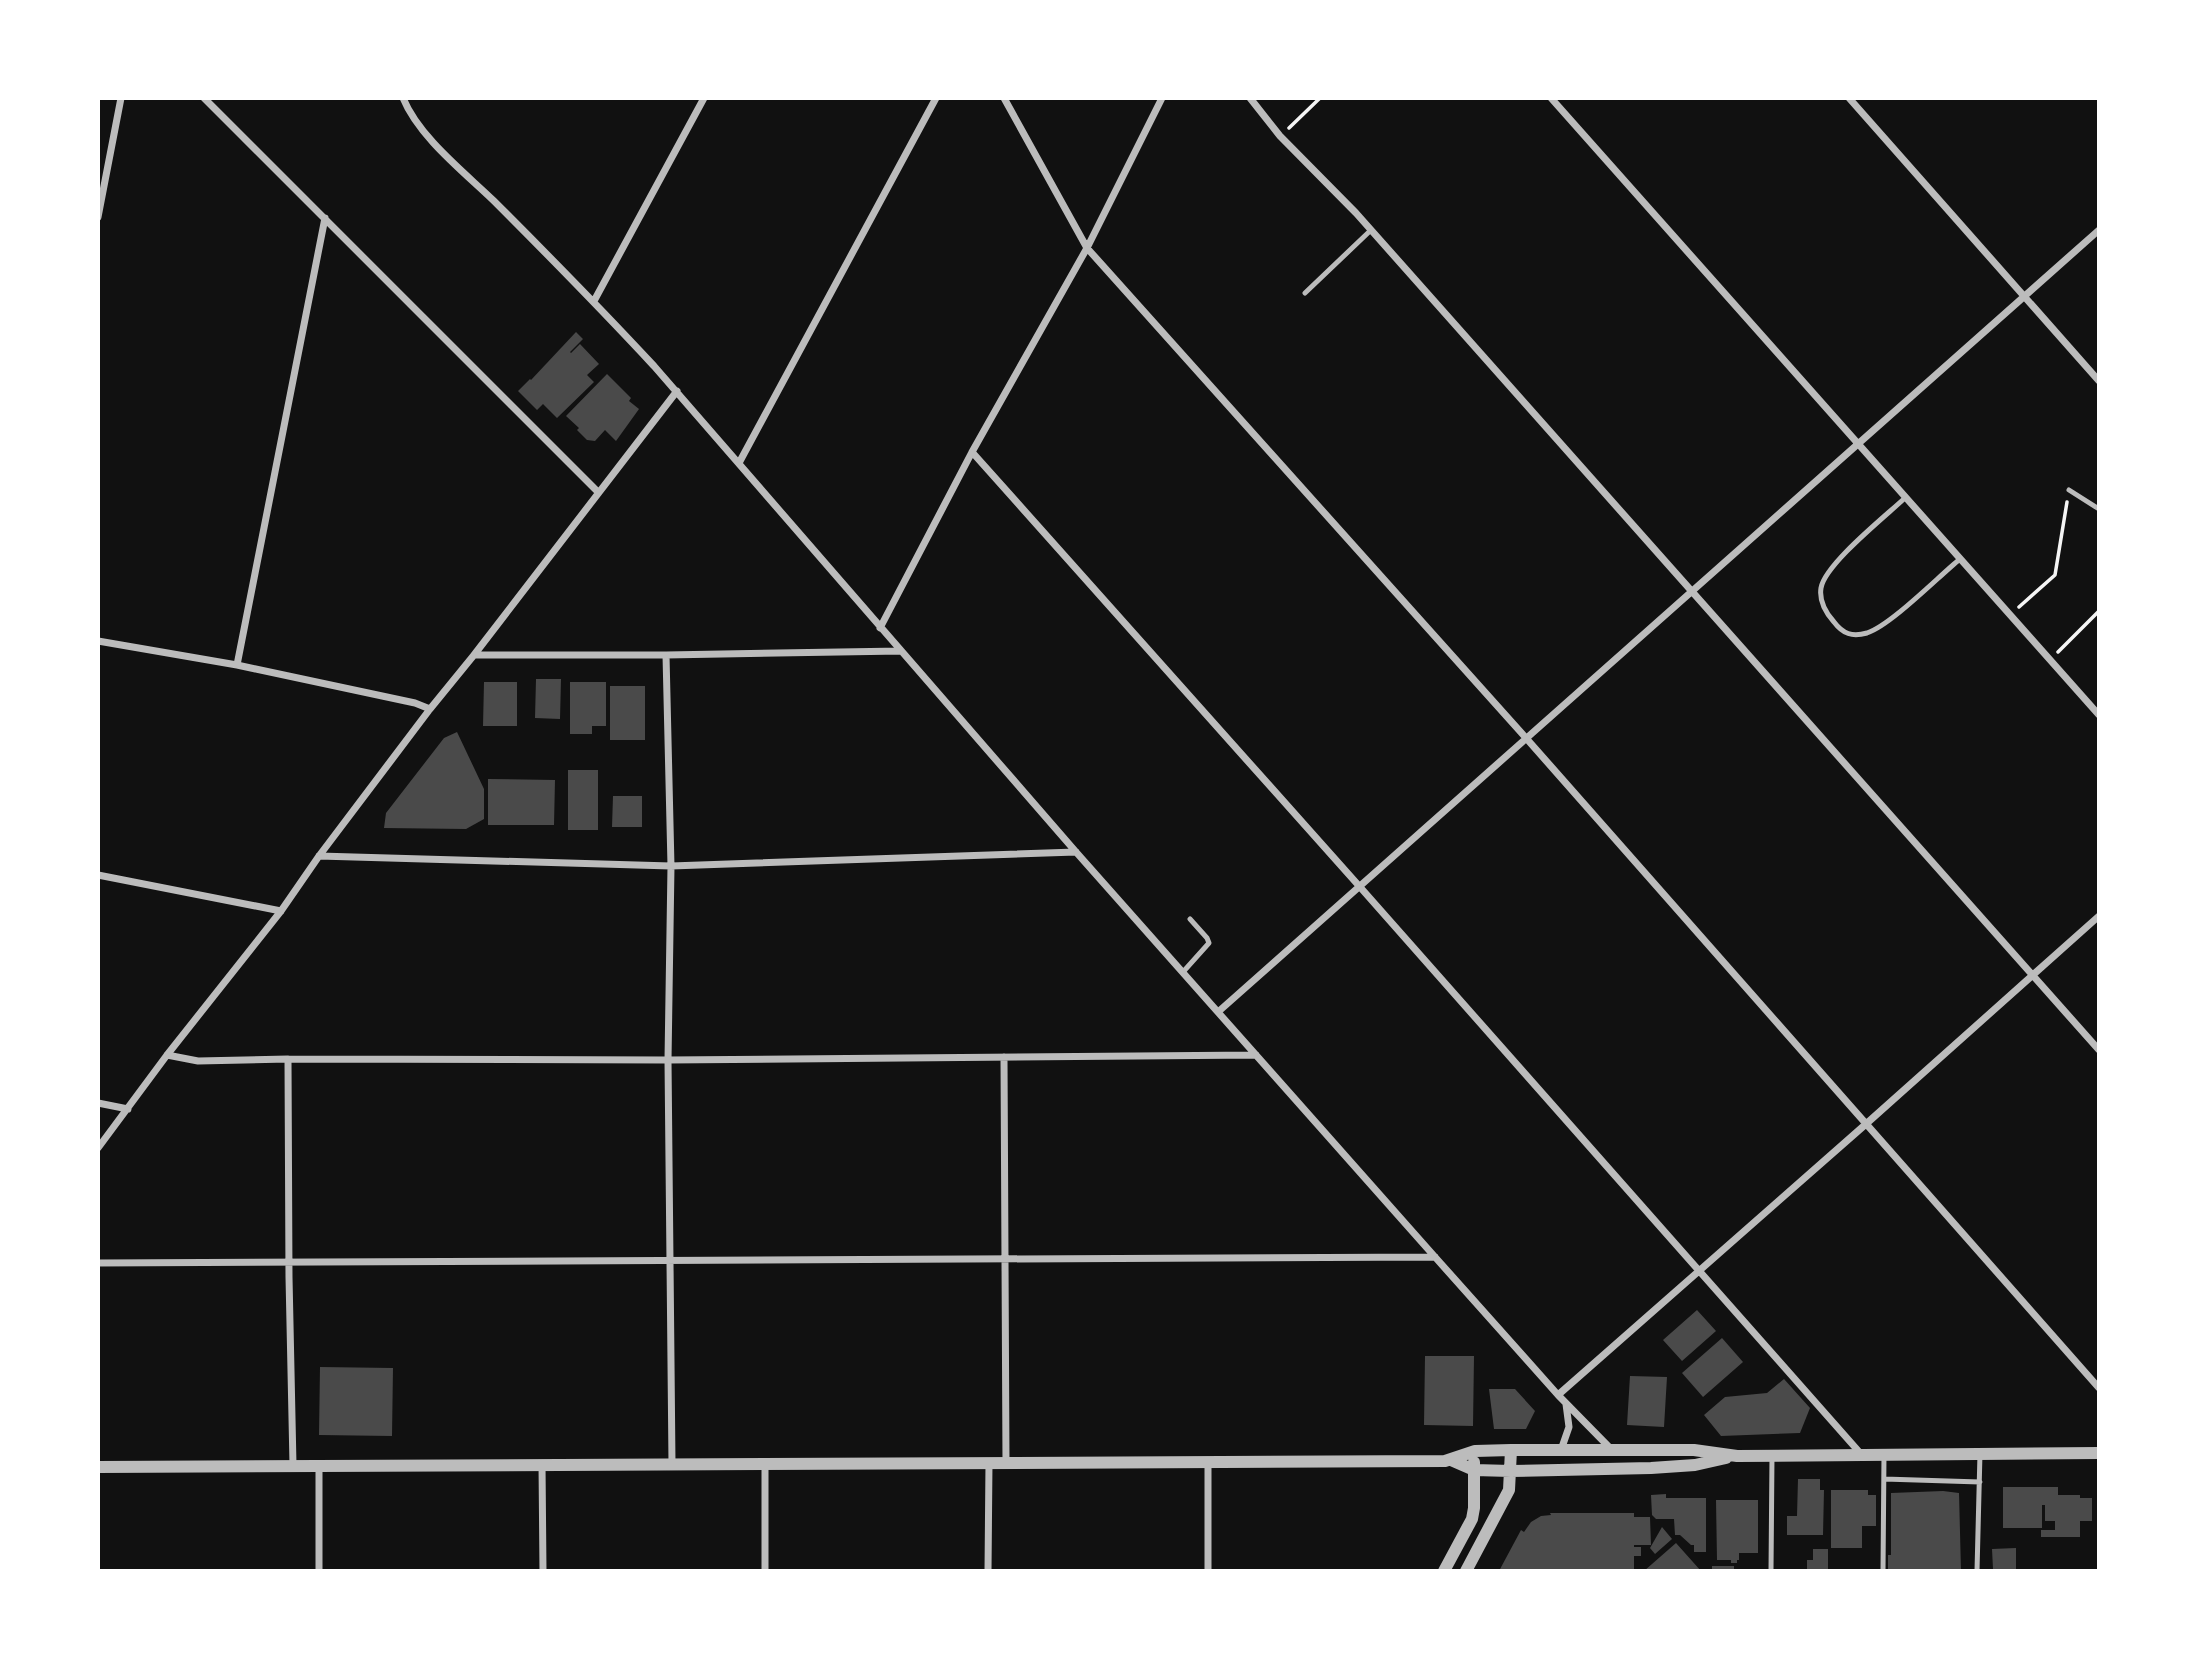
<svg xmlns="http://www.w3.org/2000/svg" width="2197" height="1669" viewBox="0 0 2197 1669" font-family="Montserrat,sans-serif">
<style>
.building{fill:#4a4a4a}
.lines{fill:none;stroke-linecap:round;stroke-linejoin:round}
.path{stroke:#f5f5f5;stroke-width:3.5}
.service{stroke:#bcbcbc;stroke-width:5}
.minor{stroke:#bcbcbc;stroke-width:7}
.tertiary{stroke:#bcbcbc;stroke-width:12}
</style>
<rect width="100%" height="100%" fill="#111"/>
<path class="building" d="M 576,332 L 583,339 L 570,352 L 571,353 L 580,344 L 599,364 L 587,375 L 594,382 L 557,418 L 543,404 L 537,410 L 518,391 L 530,379 L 531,380 Z
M 607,374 L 631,398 L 629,401 L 639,409 L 616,441 L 605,430 L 595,441 L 587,440 L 577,430 L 579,428 L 566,416 Z
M 536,679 L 561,679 L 560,719 L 535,718 Z
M 484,682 L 517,682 L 517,726 L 483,726 Z
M 570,682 L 606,682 L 606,726 L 592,726 L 592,734 L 570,734 Z
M 610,686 L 645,686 L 645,740 L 610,740 Z
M 457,732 L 484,789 L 484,819 L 466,829 L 384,828 L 386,813 L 444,738 Z
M 568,770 L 598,770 L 598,830 L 568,830 Z
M 488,779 L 555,780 L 554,825 L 488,825 Z
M 613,796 L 642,796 L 642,827 L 612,827 Z
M 1697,1310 L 1716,1331 L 1682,1361 L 1663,1340 Z
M 1722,1338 L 1743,1362 L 1703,1397 L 1682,1373 Z
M 1425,1356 L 1474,1356 L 1473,1426 L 1424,1425 Z
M 320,1367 L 393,1368 L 392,1436 L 319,1435 Z
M 1630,1376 L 1667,1377 L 1664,1427 L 1627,1425 Z
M 1784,1379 L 1810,1408 L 1800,1433 L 1721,1436 L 1704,1415 L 1725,1397 L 1767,1393 Z
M 1489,1389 L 1515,1389 L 1535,1411 L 1526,1429 L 1494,1429 Z
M 1798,1479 L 1820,1479 L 1820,1490 L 1824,1490 L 1823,1535 L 1787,1535 L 1787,1516 L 1797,1516 Z
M 2003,1487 L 2058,1487 L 2058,1495 L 2080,1495 L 2080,1498 L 2092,1498 L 2092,1521 L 2080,1521 L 2080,1537 L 2041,1537 L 2041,1530 L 2055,1530 L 2055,1521 L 2045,1521 L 2045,1505 L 2042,1505 L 2042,1528 L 2003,1528 Z
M 1831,1490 L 1868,1490 L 1868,1495 L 1876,1495 L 1876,1526 L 1862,1526 L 1862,1548 L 1831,1548 Z
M 1943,1491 L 1959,1493 L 1961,1571 L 1888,1571 L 1888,1555 L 1891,1555 L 1891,1493 Z
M 1666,1494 L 1666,1498 L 1706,1498 L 1706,1552 L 1694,1552 L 1694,1545 L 1691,1545 L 1680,1535 L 1675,1535 L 1674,1519 L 1656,1519 L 1652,1515 L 1651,1495 Z
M 1716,1500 L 1758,1500 L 1758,1553 L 1739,1553 L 1739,1560 L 1737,1560 L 1737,1563 L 1731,1563 L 1731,1560 L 1717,1560 Z
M 1550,1513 L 1634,1513 L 1634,1517 L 1650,1517 L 1651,1545 L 1634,1545 L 1634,1547 L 1641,1547 L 1641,1556 L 1634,1556 L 1634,1571 L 1551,1569 L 1545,1571 L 1499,1571 L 1521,1530 L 1524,1532 L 1531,1522 L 1541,1516 L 1551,1515 Z
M 1662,1527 L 1672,1539 L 1655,1554 L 1650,1548 Z
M 1676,1543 L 1701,1571 L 1644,1571 Z
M 2016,1548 L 2016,1570 L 1993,1569 L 1992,1549 Z
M 1813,1549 L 1828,1549 L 1828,1571 L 1807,1571 L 1807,1560 L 1813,1560 Z
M 1712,1566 L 1734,1566 L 1734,1571 L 1712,1571 Z"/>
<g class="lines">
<path class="path" d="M 1289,128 L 1320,98
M 2019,607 L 2055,575 L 2067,502
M 2058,652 L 2099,611"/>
<path class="service" d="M 1305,293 L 1371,230
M 2069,490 L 2099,509
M 1906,497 C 1887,515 1825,564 1821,588 C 1819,601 1826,613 1834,622 C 1843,634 1852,637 1867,633 C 1891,625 1938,577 1960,559
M 1183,972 L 1209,943 L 1207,938 L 1190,919
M 1884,1479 L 1980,1482
M 1771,1571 L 1772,1456
M 1883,1571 L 1884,1455
M 1977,1571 L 1980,1453"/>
<path class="minor" d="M 204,98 L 598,492
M 403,98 C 419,137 464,172 494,201 C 548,255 602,310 654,366 L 1076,852 L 1435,1257 L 1558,1395 L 1611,1449
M 1004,98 L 1087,248 L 1526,738 L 2099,1388
M 1250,98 L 1280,136 L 1356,213 L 2099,1050
M 1551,98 L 2099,715
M 1849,98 L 2099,381
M 98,217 L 121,98
M 594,301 L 704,98
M 972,452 L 1360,887 L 1861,1454
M 739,463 L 936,98
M 880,628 L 972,452 L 1087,248 L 1162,98
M 98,641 L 237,665 L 415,703 L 430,709
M 474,655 L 666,655 L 901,651
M 666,655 L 671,866 L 668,1060 L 672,1463
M 237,665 L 325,218
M 319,856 L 671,866 L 1076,852
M 98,875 L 281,911
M 1218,1012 L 2099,230
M 167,1055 L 198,1061 L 288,1059 L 668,1060 L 1256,1055
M 1004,1057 L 1006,1462
M 288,1059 L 289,1277 L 293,1465
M 98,1103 L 128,1109
M 98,1148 L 167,1055 L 281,911 L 319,856 L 430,709 L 474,655 L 677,391
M 98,1263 L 1435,1257
M 1558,1395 L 1866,1124 L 2099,916
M 1561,1450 L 1569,1427 L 1566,1404
M 1208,1461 L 1208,1571
M 542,1464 L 543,1571
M 765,1464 L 765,1571
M 319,1465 L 319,1571
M 988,1571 L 989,1463"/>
<path class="tertiary" d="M 1451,1460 L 1474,1470 L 1511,1471 L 1651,1468 L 1695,1465 L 1726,1458
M 98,1467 L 1445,1461 L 1475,1451 L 1511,1450 L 1694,1450 L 1737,1456 L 2099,1453
M 1444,1571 L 1472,1519 L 1474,1508 L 1474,1462
M 1466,1571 L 1509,1490 L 1511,1450"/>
</g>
<rect width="2197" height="1669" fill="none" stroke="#ffffff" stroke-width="200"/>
</svg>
